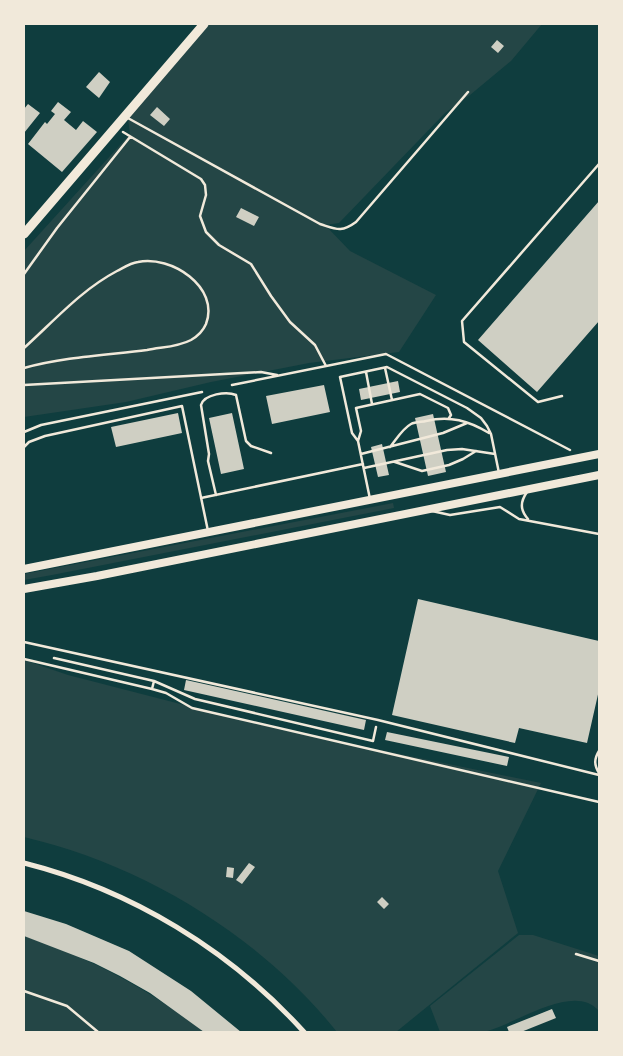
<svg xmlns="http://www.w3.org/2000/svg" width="623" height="1056" viewBox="0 0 623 1056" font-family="'Fira Sans',sans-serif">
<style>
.green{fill:#244646}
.building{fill:#cfcfc3}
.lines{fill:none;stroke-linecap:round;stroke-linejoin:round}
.path{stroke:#f1e9da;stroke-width:2.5}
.service{stroke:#f1e9da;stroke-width:2.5}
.minor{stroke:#f1e9da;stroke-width:5}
.secondary{stroke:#f1e9da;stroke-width:8}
.primary{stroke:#f1e9da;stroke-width:9}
</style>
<rect width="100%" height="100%" fill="#0f3d3e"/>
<path class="green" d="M 204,24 L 542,24 L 511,61 L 470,95 L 445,113 L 339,223 L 325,225 L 350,251 L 436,295 L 399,352 L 309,363 L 211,382 L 126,402 L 24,417 L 24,251 L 130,134 L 128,119 Z
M 393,503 L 394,508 L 52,575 L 24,580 L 24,574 Z
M 24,660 L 68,675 L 273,728 L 541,783 L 498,871 L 518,933 L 396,1032 L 337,1032 C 260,936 144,865 24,837 Z
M 519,935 L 533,935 L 599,956 L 599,1011 C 573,981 514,1026 483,1032 C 470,1035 454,1032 440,1032 L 430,1006 Z
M 24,936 C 37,940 51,946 64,951 C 115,971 160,998 204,1032 L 24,1032 Z"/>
<path class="building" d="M 497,40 L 504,46 L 498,53 L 491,47 Z
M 99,72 L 110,82 L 99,98 L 86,87 Z
M 58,102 L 71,112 L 64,120 L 76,130 L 83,121 L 97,132 L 62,172 L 28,144 L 45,122 L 47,124 L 55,114 L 51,111 Z
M 28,104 L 40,113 L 24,133 L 24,109 Z
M 157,107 L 170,119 L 164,126 L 150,115 Z
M 599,201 L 599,321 L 537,392 L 478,340 Z
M 241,208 L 259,217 L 254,226 L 236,217 Z
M 398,381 L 400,392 L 361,400 L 359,389 Z
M 324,385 L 330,412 L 272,424 L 266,396 Z
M 178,413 L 182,433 L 116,447 L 111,427 Z
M 232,413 L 244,469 L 221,474 L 209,418 Z
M 433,414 L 446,472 L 428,476 L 415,418 Z
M 382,444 L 389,475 L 378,477 L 371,447 Z
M 418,599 L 599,641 L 599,690 L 587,743 L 519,728 L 515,743 L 392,715 Z
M 186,680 L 366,720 L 364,730 L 184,690 Z
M 387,732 L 509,757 L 507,766 L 385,740 Z
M 249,863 L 255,867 L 242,884 L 236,880 Z
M 227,867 L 234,868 L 233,878 L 226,877 Z
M 382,897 L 389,904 L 384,909 L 377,902 Z
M 24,911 L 66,924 L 129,951 L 191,991 L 241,1032 L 204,1032 L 150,993 L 120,976 L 94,963 L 24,936 Z
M 552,1009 L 556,1018 L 521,1032 L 509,1032 L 507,1027 Z"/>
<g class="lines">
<path class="path" d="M 123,132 L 201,179 L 205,185 L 206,195 L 200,216 L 206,232 L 219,245 L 251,264 L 271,296 L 290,322 L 315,345 L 326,366
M 24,274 L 57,228 L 130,137
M 24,348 C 54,321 81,290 117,271 C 123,268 130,263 138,262 C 171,255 220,287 206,324 C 203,331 198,336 191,340 C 178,347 162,347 147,350 C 106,355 64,357 24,368
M 24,385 L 261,372 L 277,375
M 232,385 L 386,354 L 570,450
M 24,432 L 41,425 L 202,392
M 54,658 L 154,681 L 152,689
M 24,659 L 152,689 L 166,693 L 192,708 L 599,802
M 154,681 L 195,699 L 373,741 L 376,727
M 24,991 L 67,1006 L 98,1032"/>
<path class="service" d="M 126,117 L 320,224 C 336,229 341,233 356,222 L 468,92
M 385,368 L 392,400
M 366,372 L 372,404
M 562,396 L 538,402 L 464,342 L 462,321 L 599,164
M 358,441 L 361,431 L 356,408 L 420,394 L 448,408 L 451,415 L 449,418
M 24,447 L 29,442 L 45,436 L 182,406 L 208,531
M 390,447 C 396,440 402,429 411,424 C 415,422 422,422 426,421 C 450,415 469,421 489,433
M 361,454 L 443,433 L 467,423
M 395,462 L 422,471 L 449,465 L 463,459 L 476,451
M 364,468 L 447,450 L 462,449 L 495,454
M 527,492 C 520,502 520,510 528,519
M 216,495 L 208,461 L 209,454 L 201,405 C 204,394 227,391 236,395 L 246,441 L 251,446 L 271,453
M 201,498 L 363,464
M 370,499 L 358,441 L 352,433 L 340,377 L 387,367 L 467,408 L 481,418 L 487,426 L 491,434 L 499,473
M 432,511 L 450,515 L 500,507 L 519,519 L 599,534
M 24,642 L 378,720 L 599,775
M 599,751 C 594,759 594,765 599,773
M 576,954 L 599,961"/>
<path class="minor" d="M 24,863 C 131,890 230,950 304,1032"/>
<path class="secondary" d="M 24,569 L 599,454
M 24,589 L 97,576 L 599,475"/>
<path class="primary" d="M 24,234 L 204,24"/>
</g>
<rect width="623" height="1056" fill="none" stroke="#f1e9da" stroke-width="50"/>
</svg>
